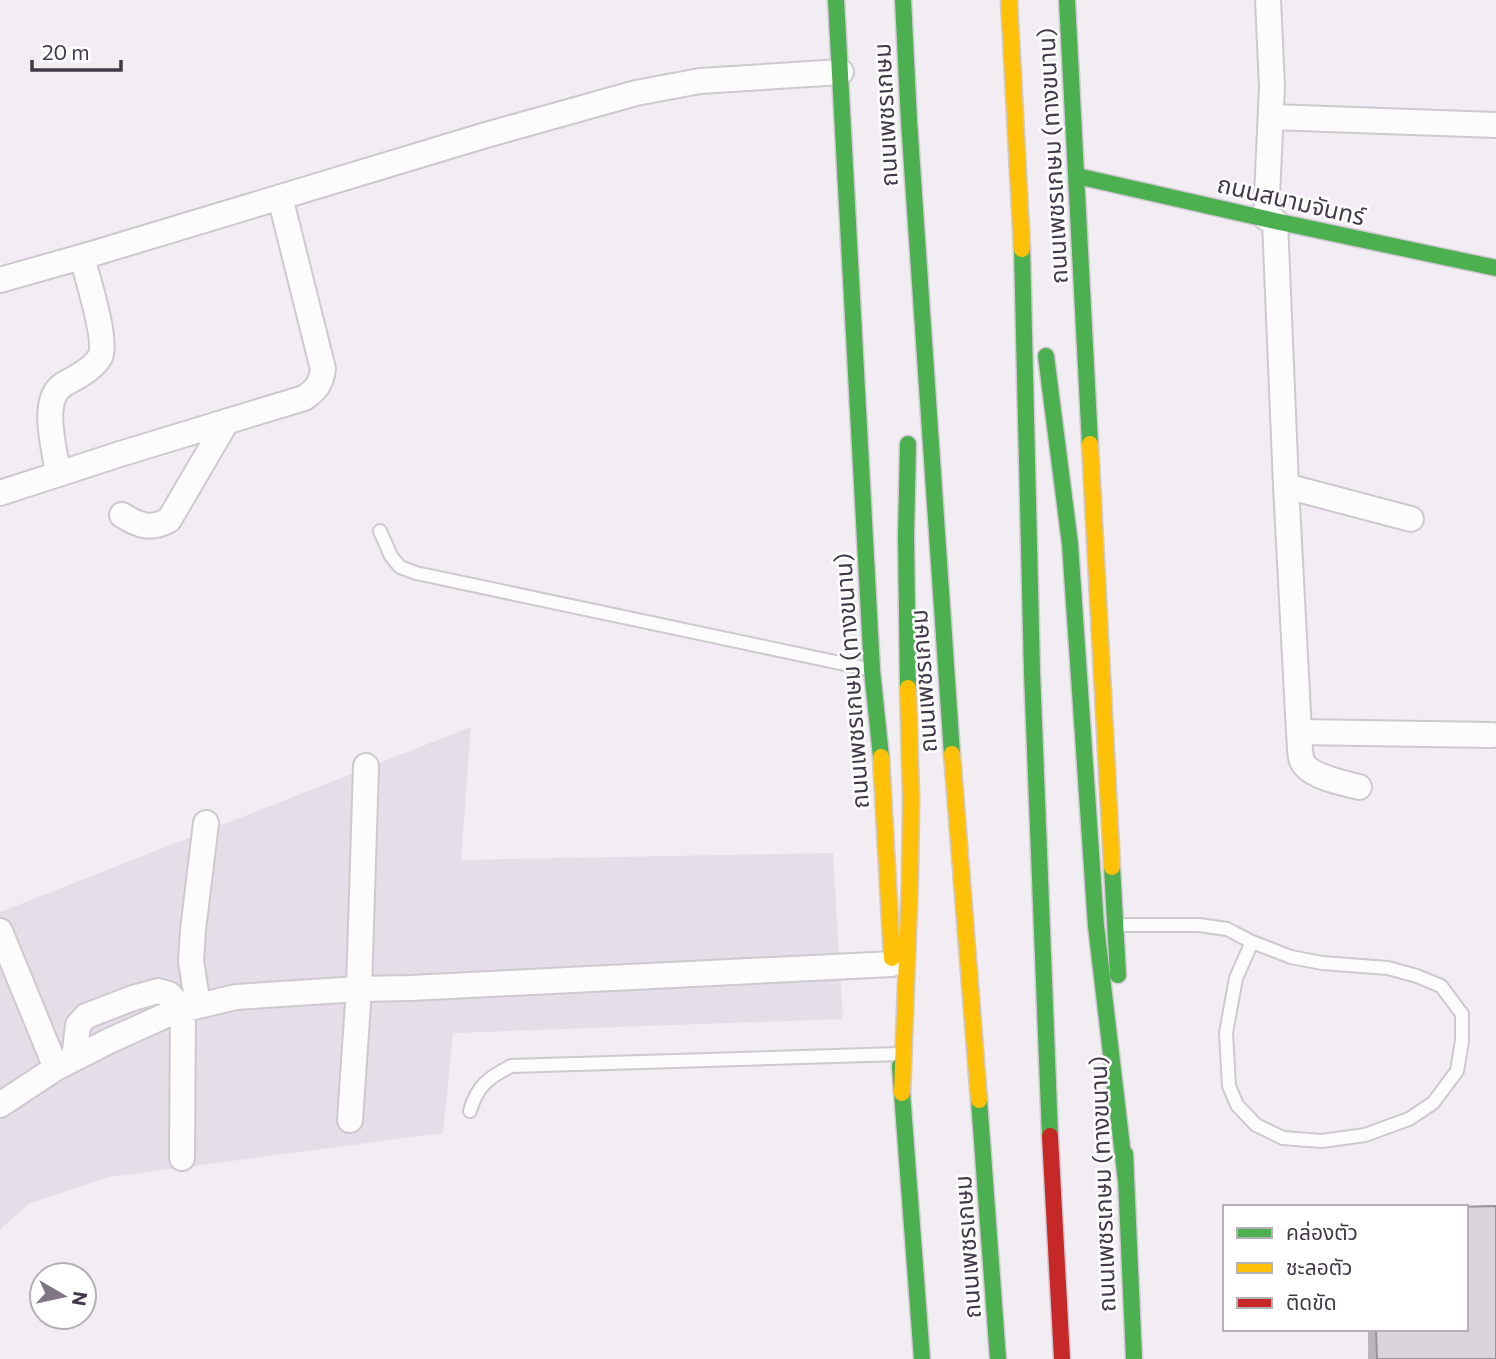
<svg xmlns="http://www.w3.org/2000/svg" width="1496" height="1359" viewBox="0 0 1496 1359" font-family="Commissioner,'Noto Sans Thai',sans-serif">
<style>
.residential{fill:#e5dee8}
.lines{fill:none;stroke-linecap:round;stroke-linejoin:round}
.lane-casing{stroke:#cdc9ce;stroke-width:16}
.street-casing{stroke:#cdc9ce;stroke-width:28}
.fast-casing{stroke:#d2c9d5;stroke-width:19}
.slow-casing{stroke:#d2c9d5;stroke-width:19}
.jam-casing{stroke:#d2c9d5;stroke-width:19}
.lane{stroke:#fdfcfd;stroke-width:12}
.street{stroke:#fdfcfd;stroke-width:24}
.fast{stroke:#4caf50;stroke-width:16}
.slow{stroke:#ffc107;stroke-width:16}
.jam{stroke:#c62828;stroke-width:16}
.wall{fill:#bab6bb}
.building{fill:#d8d4da;stroke:#979499;stroke-width:2}
.labels{text-anchor:middle;stroke-width:5;stroke-linejoin:round;paint-order:stroke}
.street-label{font-size:24px;fill:#423948;stroke:#fff}
</style>
<rect width="100%" height="100%" fill="#f1edf2"/>
<path class="residential" d="M 471,727 L 461,860 L 833,853 L 843,1019 L 453,1033 L 443,1133 L 109,1177 L 28,1204 L 0,1230 L 0,912 Z"/>
<g class="lines">
<g class="lane-casing">
<path id="lane" d="M 380,531 L 391,556 L 400,567 L 416,573 L 868,669
M 1119,925 L 1199,925 L 1227,929 L 1252,942 L 1291,957 L 1322,963 L 1388,968 L 1417,976 L 1441,986 L 1462,1014 L 1462,1041 L 1457,1071 L 1433,1103 L 1409,1119 L 1365,1135 L 1322,1141 L 1283,1138 L 1256,1125 L 1237,1105 L 1229,1086 L 1226,1033 L 1236,978 L 1252,942
M 470,1111 C 477,1086 488,1078 511,1066 L 899,1054"/>
</g>
<g class="street-casing">
<path id="street" d="M 1271,117 L 1496,125
M 1266,218 L 1272,87 L 1268,0
M 1275,221 L 1286,486 L 1299,732 C 1300,740 1299,753 1302,761 C 1309,777 1344,783 1359,787
M 0,280 L 95,253 L 486,135 L 636,93 L 700,81 L 841,72
M 58,474 C 55,448 38,397 66,383 C 77,377 93,369 100,357 C 108,341 87,277 82,257
M 1286,486 L 1411,519
M 0,493 L 120,454 L 304,398 C 316,390 321,384 323,369 L 280,197
M 122,515 C 139,526 151,530 169,520 L 227,421
M 1299,732 L 1492,735
M 0,931 L 56,1068
M 198,1006 L 191,961 L 193,930 L 206,823
M 74,1059 L 78,1025 L 86,1016 L 133,998 L 158,991 L 169,994 L 183,1010 L 182,1158
M 0,1105 L 56,1068 L 109,1041 L 173,1012 L 236,997 L 359,989 L 410,988 L 892,964
M 350,1120 L 359,989 L 366,766"/>
</g>
<g class="fast-casing">
<path id="fast" d="M 836,0 L 872,670 L 881,757
M 903,0 L 909,121 L 952,754
M 1067,0 L 1090,444
M 1077,176 L 1275,221 L 1496,268
M 1022,249 L 1032,672 L 1050,1136
M 1046,356 L 1070,544 L 1096,926 L 1126,1181
M 908,688 L 906,536 L 908,444
M 1112,867 L 1118,975
M 900,1066 L 922,1359
M 979,1100 L 998,1359
M 1125,1154 L 1134,1359"/>
</g>
<g class="slow-casing">
<path id="slow" d="M 1009,0 L 1022,249
M 1090,444 L 1112,867
M 952,754 L 979,1100
M 881,757 L 892,958
M 902,1093 L 910,879 L 911,798 L 908,688"/>
</g>
<g class="jam-casing">
<path id="jam" d="M 1050,1136 L 1062,1359"/>
</g>
<use href="#lane" class="lane"/>
<use href="#street" class="street"/>
<use href="#fast" class="fast"/>
<use href="#slow" class="slow"/>
<use href="#jam" class="jam"/>
</g>
<path class="wall" d="M 1368,1329 L 1466,1329 L 1496,1359 L 1368,1359 Z"/>
<path class="building" d="M 1496,1206 L 1496,1359 L 1377,1359 L 1376,1329 L 1466,1329 L 1466,1207 L 1454,1207 Z"/>
<g class="labels">
<g class="street-label">
<text transform="translate(886 115) rotate(-93)" y="8">ถนนเพชรเกษม</text>
<text transform="translate(1053 156) rotate(-93)" y="8">ถนนเพชรเกษม (ทางขนาน)</text>
<text transform="translate(1291 201) rotate(13)" y="8">ถนนสนามจันทร์</text>
<text transform="translate(852 681) rotate(-94)" y="8">ถนนเพชรเกษม (ทางขนาน)</text>
<text transform="translate(924 681) rotate(-94)" y="8">ถนนเพชรเกษม</text>
<text transform="translate(1103 1184) rotate(-92)" y="8">ถนนเพชรเกษม (ทางขนาน)</text>
<text transform="translate(968 1247) rotate(-94)" y="8">ถนนเพชรเกษม</text>
</g>
</g>
<rect x="1223" y="1205" width="245" height="126" fill="#ffffff" stroke="#b3b0b6" stroke-width="2"/>
<rect x="1237" y="1228" width="35" height="10" fill="#4caf50" stroke="#b3b0b6" stroke-width="2"/>
<text x="1286" y="1240" font-size="21" fill="#423948">คล่องตัว</text>
<rect x="1237" y="1263" width="35" height="10" fill="#ffc107" stroke="#b3b0b6" stroke-width="2"/>
<text x="1286" y="1275" font-size="21" fill="#423948">ชะลอตัว</text>
<rect x="1237" y="1298" width="35" height="10" fill="#c62828" stroke="#b3b0b6" stroke-width="2"/>
<text x="1286" y="1310" font-size="21" fill="#423948">ติดขัด</text>
<g transform="translate(63 1296) rotate(99)"><circle r="33" fill="#ffffff" stroke="#b3b0b6" stroke-width="2"/>
<path d="M0-5L12 26L0 18L-12 26Z" fill="#7f7884"/>
<text y="-10" font-size="19" font-weight="bold" text-anchor="middle" fill="#423948">N</text>
</g>
<path d="M32 60v10h89v-10" fill="none" stroke="#423948" stroke-width="3.5"/>
<text x="42" y="60" font-size="21" fill="#423948" stroke="#ffffff" stroke-width="5" paint-order="stroke">20 m</text>
</svg>
